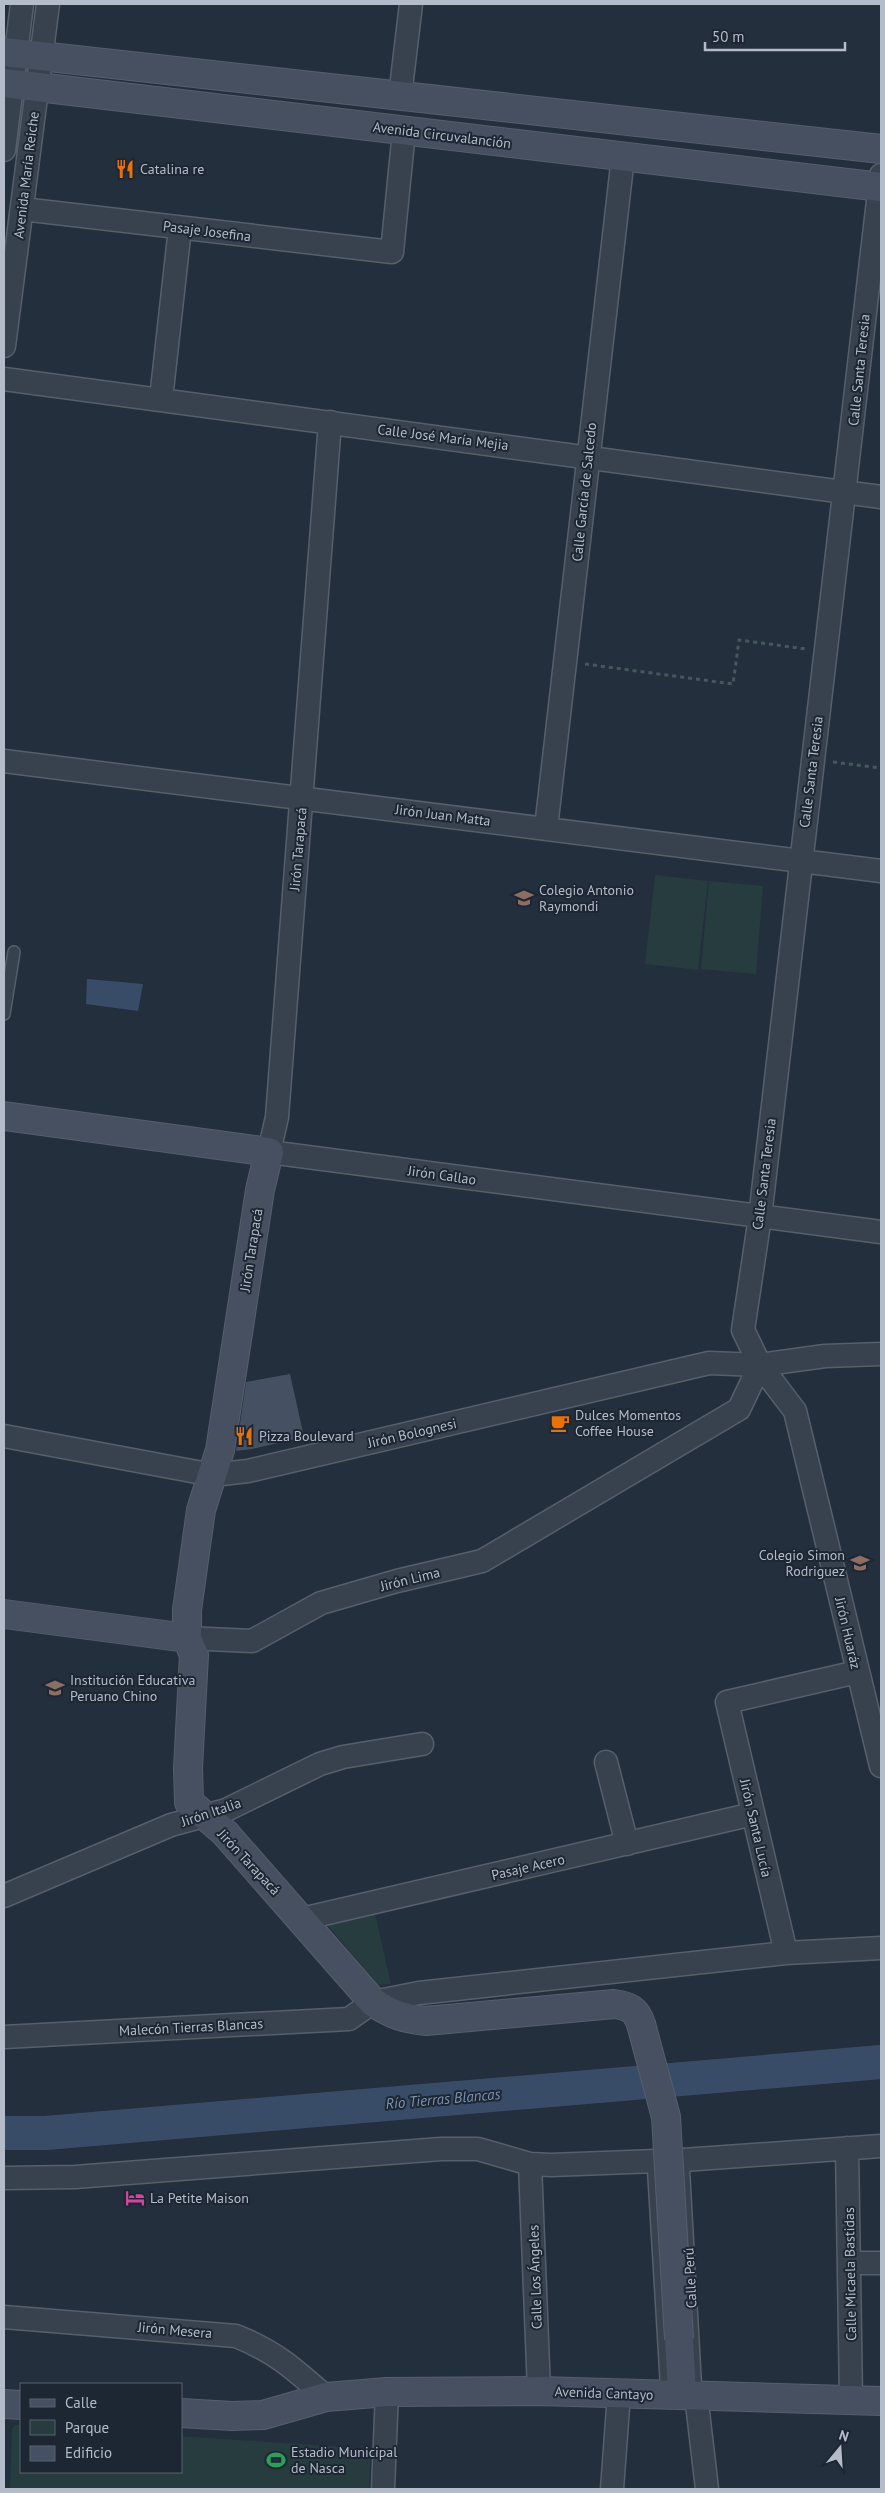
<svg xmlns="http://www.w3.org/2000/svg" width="885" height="2493" viewBox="0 0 885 2493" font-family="'PT Sans',sans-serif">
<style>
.green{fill:#263c3f}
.water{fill:#394c67}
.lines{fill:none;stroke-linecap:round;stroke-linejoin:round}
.river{stroke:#394c67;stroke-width:34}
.building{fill:#455162}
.lane-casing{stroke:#565f6c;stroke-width:14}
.street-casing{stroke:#565f6c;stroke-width:25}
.secondary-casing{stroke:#565f6c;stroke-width:30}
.path{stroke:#44595c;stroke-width:3;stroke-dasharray:4 4;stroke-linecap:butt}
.lane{stroke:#38414e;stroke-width:11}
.street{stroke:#38414e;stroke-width:22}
.secondary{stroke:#465061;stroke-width:28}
.secondary-bridge-casing{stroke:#565f6c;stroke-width:30;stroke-linecap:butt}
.secondary-bridge{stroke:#465061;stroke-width:28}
.labels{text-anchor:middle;stroke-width:4;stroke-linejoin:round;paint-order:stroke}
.street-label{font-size:14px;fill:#b4bcc9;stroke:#1d2633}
.poi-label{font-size:14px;fill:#b4bcc9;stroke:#1d2633;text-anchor:start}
.water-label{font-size:15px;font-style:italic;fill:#7c92b1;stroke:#1d2633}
</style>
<rect width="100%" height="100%" fill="#242f3e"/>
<path class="green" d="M 655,875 L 708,881 L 698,970 L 645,964 Z
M 709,881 L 763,886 L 756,974 L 701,969 Z
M 374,1909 L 391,1984 L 378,1985 L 324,1921 Z
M 15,2425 L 21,2425 L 21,2472 L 181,2472 L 181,2436 L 371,2449 L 369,2489 L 10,2489 L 12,2429 Z"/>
<path class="water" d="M 87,979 L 143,984 L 138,1011 L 86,1004 Z"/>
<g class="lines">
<path class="river" d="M 4,2133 L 46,2133 L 881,2062"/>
</g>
<path class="building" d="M 290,1374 L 304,1437 L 252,1449 L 236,1451 L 246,1382 Z"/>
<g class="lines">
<g class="lane-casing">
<path id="lane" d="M 4,1014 L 14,952
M 683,2160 L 696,2395
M 653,2161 L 667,2395"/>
</g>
<g class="street-casing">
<path id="street" d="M 400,96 L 411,4
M 4,150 L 22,4
M 881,175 L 760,1217 L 743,1330 L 760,1365 L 795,1411 L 881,1766
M 22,209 L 392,252 L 404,131
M 4,346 L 48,4
M 4,379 L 881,497
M 161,399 L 180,228
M 330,422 L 277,1117 L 269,1152 L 881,1232
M 4,761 L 881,871
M 546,828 L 623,157
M 4,1436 L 213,1475 L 248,1471 L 709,1363 L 760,1365 L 825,1356 L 881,1354
M 187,1638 L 252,1641 L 321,1603 L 397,1581 L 482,1561 L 739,1409 L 760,1365
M 606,1762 L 627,1844
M 4,1896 L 171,1825 L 226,1810 L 320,1764 L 343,1757 L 422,1744
M 302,1919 L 753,1814
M 786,1953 L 727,1702 L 857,1672
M 4,2037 L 349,2019 L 373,2002 L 419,1993 L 786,1953 L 881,1948
M 847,2148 L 851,2400
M 530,2164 L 539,2391
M 4,2178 L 75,2177 L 441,2149 L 478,2149 L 530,2164 L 551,2165 L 683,2160 L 881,2146
M 850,2263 L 881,2263
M 4,2317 L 236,2336 C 276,2352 294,2369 326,2397
M 696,2395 L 707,2489
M 383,2489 L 387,2392
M 612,2489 L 619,2394"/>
</g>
<g class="secondary-casing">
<path id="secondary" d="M 4,52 L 881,149
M 4,83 L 881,187
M 4,1116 L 269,1152 L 260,1190 L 220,1450 L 201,1510 L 187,1610 L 187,1638 L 194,1655 L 188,1768 L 189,1802 L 225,1833 L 373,2002 C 390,2014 405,2019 426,2021 L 614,2004 C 629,2006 636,2009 641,2024
M 4,1614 L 187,1638
M 679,2339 L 682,2395
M 4,2404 L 21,2405
M 181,2413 L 232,2416 L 263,2415 L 326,2397 L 387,2392 L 539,2391 L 881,2401"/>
</g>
<path class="path" d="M 585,664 L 733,684 L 739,640 L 806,649
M 833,762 L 881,768"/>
<use href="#lane" class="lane"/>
<use href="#street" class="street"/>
<use href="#secondary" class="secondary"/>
<g class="secondary-bridge-casing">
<path id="secondary-bridge" d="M 641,2024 L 666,2117 L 679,2339"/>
</g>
<use href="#secondary-bridge" class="secondary-bridge"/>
</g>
<defs>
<g id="restaurant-bare" transform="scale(1.5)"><path d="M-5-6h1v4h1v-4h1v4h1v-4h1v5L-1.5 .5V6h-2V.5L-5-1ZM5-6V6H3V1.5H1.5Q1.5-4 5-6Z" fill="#e8710a" stroke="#1d2633" stroke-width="2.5" paint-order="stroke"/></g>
<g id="school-bare" transform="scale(1.5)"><path d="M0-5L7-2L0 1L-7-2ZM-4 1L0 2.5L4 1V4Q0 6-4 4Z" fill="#8d6e63" stroke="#1d2633" stroke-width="2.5" paint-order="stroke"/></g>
<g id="cafe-bare" transform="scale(1.5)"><path d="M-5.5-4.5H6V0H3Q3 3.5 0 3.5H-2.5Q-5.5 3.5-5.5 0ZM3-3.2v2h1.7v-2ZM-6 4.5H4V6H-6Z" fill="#e8710a" stroke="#1d2633" stroke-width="2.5" paint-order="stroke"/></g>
<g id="hotel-bare" transform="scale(1.5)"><path d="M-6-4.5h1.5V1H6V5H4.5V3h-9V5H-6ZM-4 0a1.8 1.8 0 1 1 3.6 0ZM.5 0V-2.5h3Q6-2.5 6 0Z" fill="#d1479c" stroke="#1d2633" stroke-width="2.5" paint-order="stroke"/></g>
<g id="stadium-bare" transform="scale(1.5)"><path d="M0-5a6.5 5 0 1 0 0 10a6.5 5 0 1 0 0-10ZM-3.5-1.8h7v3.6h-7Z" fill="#2e9e5b" stroke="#1d2633" stroke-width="2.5" paint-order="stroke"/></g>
</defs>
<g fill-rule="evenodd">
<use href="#restaurant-bare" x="125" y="169"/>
<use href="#school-bare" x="524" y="898"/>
<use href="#cafe-bare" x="560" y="1423"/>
<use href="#restaurant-bare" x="244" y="1436"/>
<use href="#school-bare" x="860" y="1563"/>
<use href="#school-bare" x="55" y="1688"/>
<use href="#hotel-bare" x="135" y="2198"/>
<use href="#stadium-bare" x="276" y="2460"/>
</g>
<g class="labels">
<g class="street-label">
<text transform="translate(442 135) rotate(7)" y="5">Avenida Circuvalanción</text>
<text transform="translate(26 175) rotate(-83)" y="5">Avenida María Reiche</text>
<text transform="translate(207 231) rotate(7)" y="5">Pasaje Josefina</text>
<text transform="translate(859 370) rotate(-84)" y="5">Calle Santa Teresia</text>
<text transform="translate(443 437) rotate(7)" y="5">Calle José María Mejia</text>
<text transform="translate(584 492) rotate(-84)" y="5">Calle García de Salcedo</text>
<text transform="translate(811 772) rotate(-83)" y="5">Calle Santa Teresia</text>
<text transform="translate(443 815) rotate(7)" y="5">Jirón Juan Matta</text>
<text transform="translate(298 849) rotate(-85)" y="5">Jirón Tarapacá</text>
<text transform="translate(764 1174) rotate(-83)" y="5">Calle Santa Teresia</text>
<text transform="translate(442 1175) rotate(8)" y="5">Jirón Callao</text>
<text transform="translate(251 1250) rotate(-81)" y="5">Jirón Tarapacá</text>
<text transform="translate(412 1433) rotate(-13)" y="5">Jirón Bolognesi</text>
<text transform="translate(410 1579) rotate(-14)" y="5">Jirón Lima</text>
<text transform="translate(848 1633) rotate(77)" y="5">Jirón Huaráz</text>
<text transform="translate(211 1812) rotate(-19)" y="5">Jirón Italia</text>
<text transform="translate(756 1828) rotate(77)" y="5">Jirón Santa Lucía</text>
<text transform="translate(249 1862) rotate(47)" y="5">Jirón Tarapacá</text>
<text transform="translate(528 1867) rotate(-13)" y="5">Pasaje Acero</text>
<text transform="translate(191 2027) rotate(-3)" y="5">Malecón Tierras Blancas</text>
<text transform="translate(850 2274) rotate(-91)" y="5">Calle Micaela Bastidas</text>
<text transform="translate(535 2277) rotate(-92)" y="5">Calle Los Ángeles</text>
<text transform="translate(690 2278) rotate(-93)" y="5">Calle Perú</text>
<text transform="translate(175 2330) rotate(5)" y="5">Jirón Mesera</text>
<text transform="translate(604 2393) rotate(2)" y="5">Avenida Cantayo</text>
</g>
<g class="poi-label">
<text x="140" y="174">Catalina re</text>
<text x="539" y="895">Colegio Antonio<tspan x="539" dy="16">Raymondi</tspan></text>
<text x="575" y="1420">Dulces Momentos<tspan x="575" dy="16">Coffee House</tspan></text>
<text x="259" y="1441">Pizza Boulevard</text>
<text x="845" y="1560" text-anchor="end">Colegio Simon<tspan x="845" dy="16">Rodriguez</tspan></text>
<text x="70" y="1685">Institución Educativa<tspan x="70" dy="16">Peruano Chino</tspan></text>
<text x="150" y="2203">La Petite Maison</text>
<text x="291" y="2457">Estadio Municipal<tspan x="291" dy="16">de Nasca</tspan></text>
</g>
<g class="water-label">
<text transform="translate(443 2099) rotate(-5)" y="5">Río Tierras Blancas</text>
</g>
</g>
<rect width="885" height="2493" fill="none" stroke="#b4bcc9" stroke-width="10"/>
<rect x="20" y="2383" width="162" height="90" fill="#1d2633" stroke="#59626f"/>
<rect x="30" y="2399" width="25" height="8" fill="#465061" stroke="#59626f"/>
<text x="65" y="2408" font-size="15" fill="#b4bcc9">Calle</text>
<rect x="30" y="2420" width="25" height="15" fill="#263c3f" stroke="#59626f"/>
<text x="65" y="2433" font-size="15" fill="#b4bcc9">Parque</text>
<rect x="30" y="2446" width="25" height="15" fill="#455162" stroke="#59626f"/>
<text x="65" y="2458" font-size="15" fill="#b4bcc9">Edificio</text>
<g transform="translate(840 2448) rotate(18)" stroke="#1d2633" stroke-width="4" paint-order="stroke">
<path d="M0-4L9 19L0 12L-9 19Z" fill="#b4bcc9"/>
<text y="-8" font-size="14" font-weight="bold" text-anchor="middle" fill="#b4bcc9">N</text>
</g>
<path d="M705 42v8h140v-8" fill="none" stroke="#b4bcc9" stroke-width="2.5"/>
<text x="712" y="42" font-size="15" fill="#b4bcc9" stroke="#1d2633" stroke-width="4" paint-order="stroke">50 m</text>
</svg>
